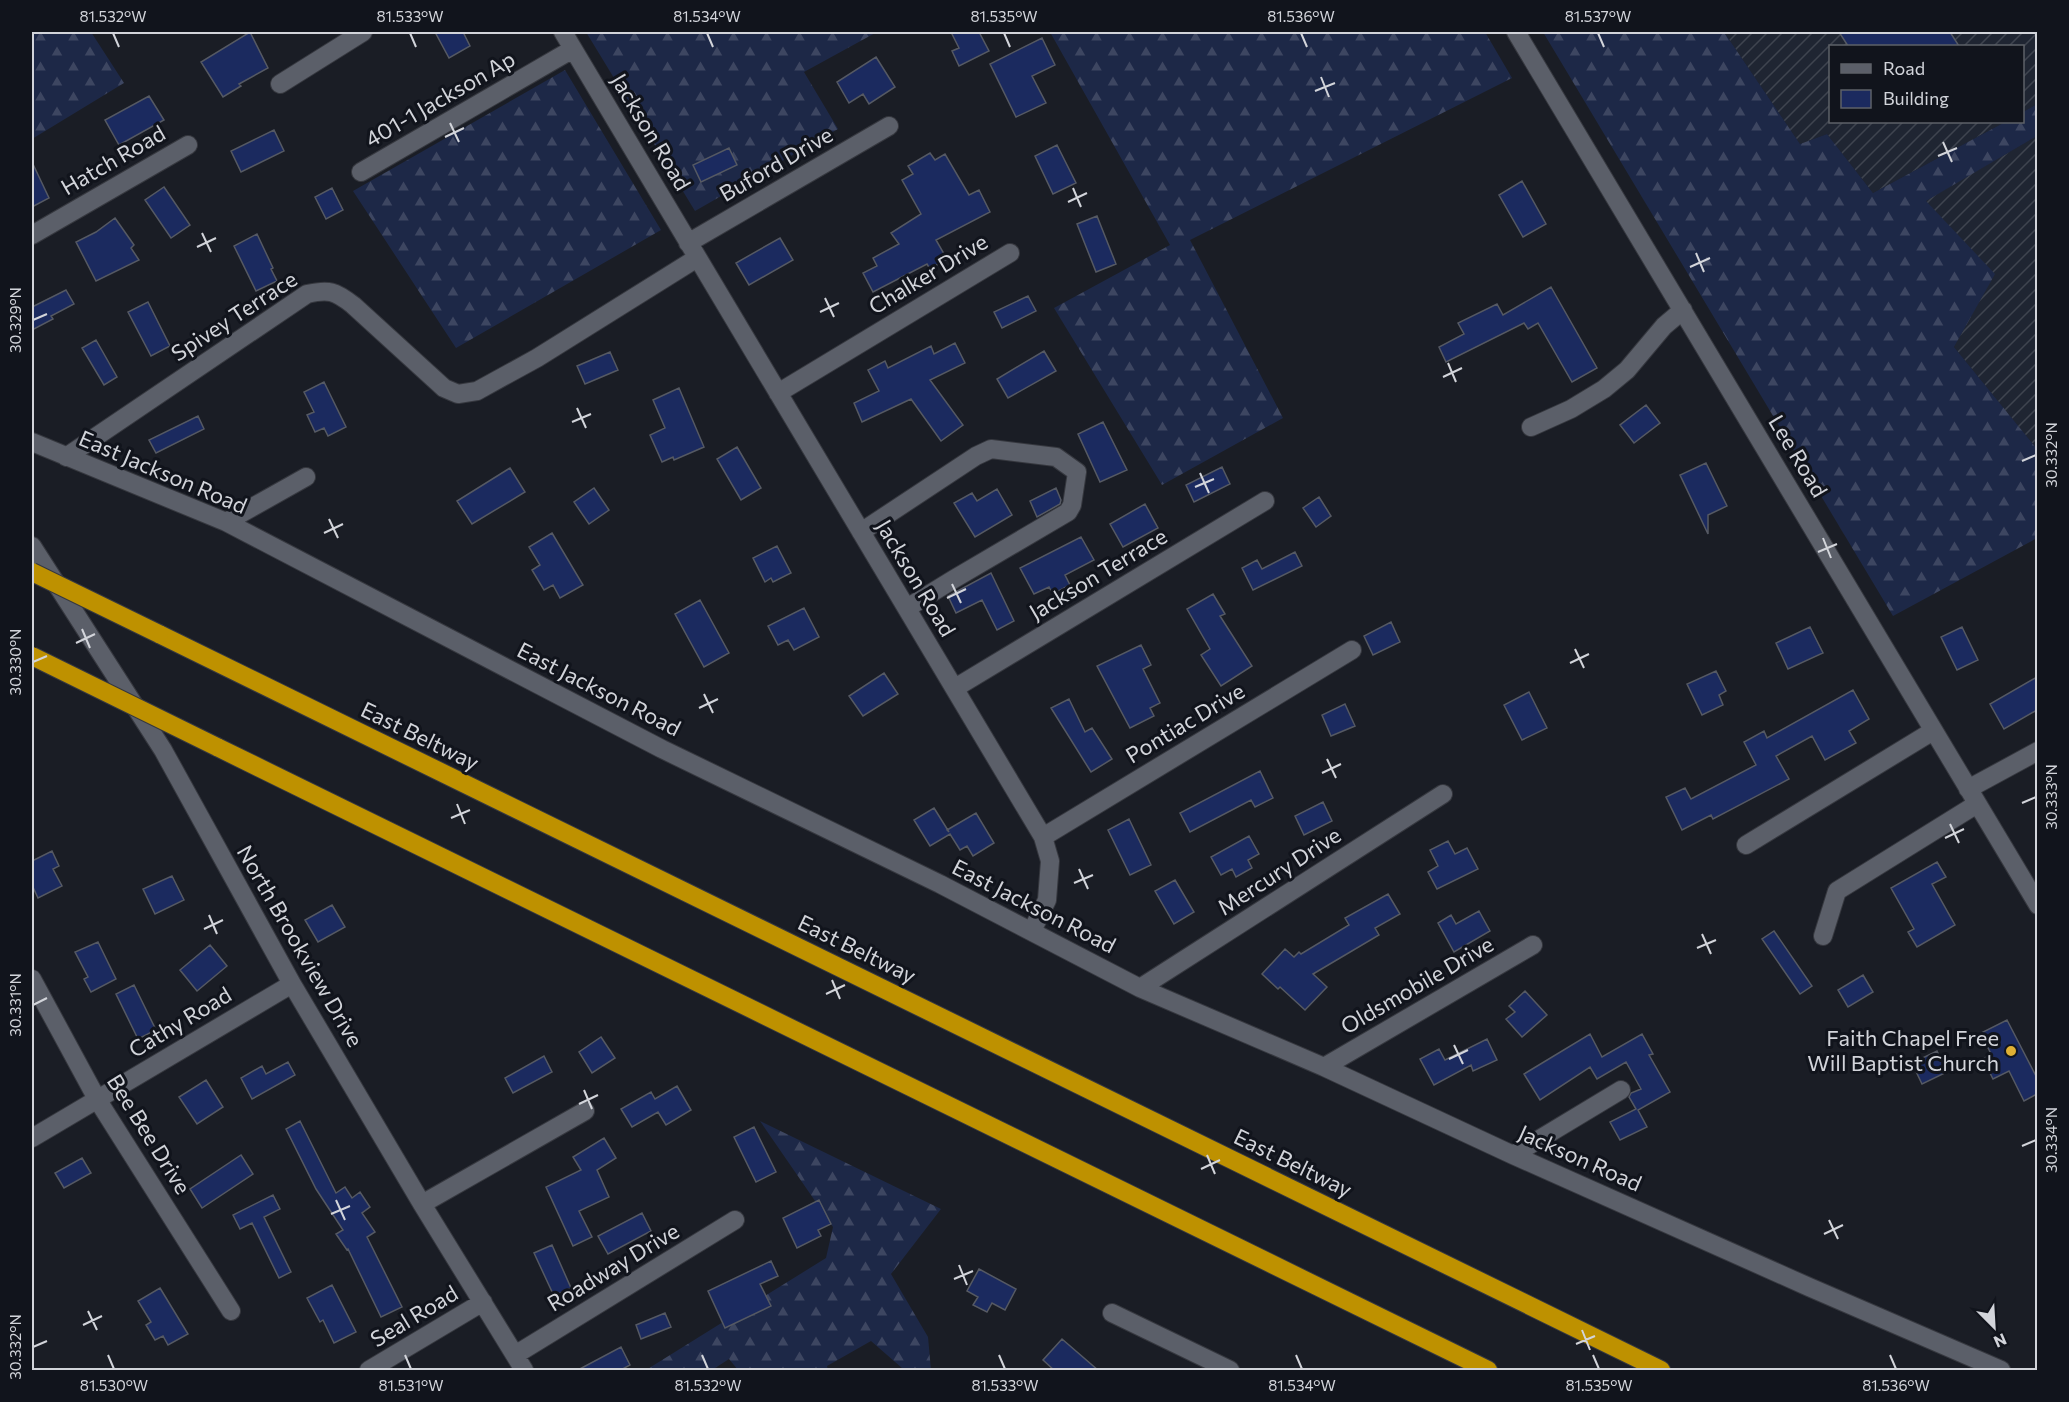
<svg xmlns="http://www.w3.org/2000/svg" width="2069" height="1402" viewBox="0 0 2069 1402" font-family="Commissioner,sans-serif">
<style>
.industrial{fill:url(#industrial-furrows)}
.forest{fill:url(#forest-firs)}
.building{fill:#1b2a5f;stroke:#555963;stroke-width:1.5}
.lines{fill:none;stroke-linecap:round;stroke-linejoin:round}
.minor-casing{stroke:#36383f;stroke-width:20}
.highway-casing{stroke:#36383f;stroke-width:20}
.minor{stroke:#5b5f69;stroke-width:18}
.highway{stroke:#be9100;stroke-width:18}
.highway-bridge-casing{stroke:#36383f;stroke-width:20;stroke-linecap:butt}
.highway-bridge{stroke:#be9100;stroke-width:18}
.ticks{fill:none;stroke:#d2d4da;stroke-width:2}
.poi-dot{fill:#e0b034;stroke:#11141c;stroke-width:2}
.labels{text-anchor:middle;stroke-width:6;stroke-linejoin:round;paint-order:stroke}
.street-label{font-size:22px;fill:#d2d4da;stroke:#11141c}
.poi-label{font-size:22px;fill:#d2d4da;stroke:#11141c;text-anchor:end}
.neatline{fill:none;stroke:#d2d4da;stroke-width:2}
.ticks-label{font-size:15px;text-anchor:middle;fill:#d2d4da}
</style>
<defs>
<pattern id="industrial-furrows" width="10" height="10" patternUnits="userSpaceOnUse" patternTransform="scale(1.5)"><rect width="10" height="10" fill="#1f2532"/><path d="M-1 1l2-2M0 10L10 0M9 11l2-2" fill="none" stroke="#3f444f"/></pattern>
<pattern id="forest-firs" width="22" height="20" patternUnits="userSpaceOnUse" patternTransform="scale(1.5)"><rect width="22" height="20" fill="#1d2847"/><path d="M5 1l3.5 6h-7zM16 11l3.5 6h-7z" fill="#3d4661"/></pattern>
</defs>
<rect width="100%" height="100%" fill="#1a1d25"/>
<path class="industrial" d="M 1724,32 L 2037,32 L 2037,104 L 2023,112 L 2022,46 L 1830,46 L 1830,122 L 2005,122 L 1873,193 L 1827,134 L 1800,144 Z
M 2037,136 L 2037,449 L 1954,347 L 1994,274 L 1925,201 Z"/>
<path class="forest" d="M 32,32 L 91,32 L 124,83 L 32,139 Z
M 586,32 L 877,32 L 804,72 L 838,129 L 695,211 Z
M 1050,32 L 1485,32 L 1512,78 L 1190,240 L 1283,418 L 1162,485 L 1054,308 L 1170,245 Z
M 1543,32 L 1724,32 L 1800,144 L 1827,134 L 1873,193 L 2005,122 L 2022,122 L 2023,112 L 2037,104 L 2037,136 L 1926,201 L 1995,274 L 1954,347 L 2037,449 L 2037,538 L 1893,616 Z
M 565,70 L 661,230 L 456,348 L 353,191 Z
M 760,1121 L 941,1209 L 891,1274 L 928,1337 L 931,1370 L 910,1370 L 902,1368 L 871,1341 L 827,1366 L 828,1370 L 738,1370 L 729,1359 L 712,1370 L 646,1370 L 826,1258 L 833,1227 Z"/>
<path class="building" d="M 250,32 L 268,68 L 239,84 L 241,86 L 223,97 L 201,62 Z
M 435,32 L 463,32 L 470,46 L 449,58 Z
M 951,32 L 979,32 L 989,51 L 959,66 L 952,51 L 959,48 Z
M 1839,32 L 1950,32 L 1959,46 L 1848,46 Z
M 1042,38 L 1055,65 L 1032,76 L 1046,103 L 1016,117 L 990,64 Z
M 876,57 L 895,87 L 869,104 L 863,94 L 849,103 L 837,82 Z
M 149,96 L 164,120 L 119,145 L 105,120 Z
M 274,130 L 284,151 L 241,172 L 231,151 Z
M 1057,145 L 1076,183 L 1053,194 L 1035,156 Z
M 729,148 L 737,165 L 701,182 L 693,165 Z
M 930,153 L 935,160 L 945,154 L 969,195 L 979,190 L 990,212 L 936,240 L 947,259 L 930,269 L 927,264 L 873,292 L 863,273 L 877,266 L 873,258 L 899,244 L 891,233 L 921,214 L 902,180 L 913,174 L 908,166 Z
M 32,162 L 49,198 L 32,207 Z
M 1522,181 L 1546,224 L 1523,237 L 1499,195 Z
M 164,187 L 190,225 L 171,238 L 145,200 Z
M 332,188 L 343,210 L 326,219 L 315,197 Z
M 1097,216 L 1116,264 L 1096,272 L 1077,224 Z
M 115,218 L 134,245 L 131,248 L 139,260 L 96,281 L 76,242 L 96,232 Z
M 257,234 L 273,268 L 271,269 L 277,281 L 256,291 L 234,246 Z
M 780,238 L 793,260 L 749,285 L 736,263 Z
M 1551,287 L 1597,368 L 1572,382 L 1538,323 L 1528,329 L 1524,323 L 1446,362 L 1439,347 L 1464,334 L 1458,323 L 1497,304 L 1503,315 Z
M 66,290 L 74,304 L 51,316 L 53,319 L 32,330 L 32,307 Z
M 1028,296 L 1036,311 L 1002,328 L 994,312 Z
M 148,302 L 170,346 L 151,356 L 128,312 Z
M 96,340 L 117,377 L 104,385 L 82,348 Z
M 955,343 L 965,363 L 930,380 L 963,425 L 941,441 L 911,399 L 862,422 L 854,403 L 879,391 L 868,370 L 885,361 L 888,368 L 931,346 L 934,354 Z
M 1044,351 L 1056,371 L 1008,398 L 997,379 Z
M 610,352 L 618,370 L 585,384 L 577,366 Z
M 324,382 L 346,427 L 328,436 L 324,428 L 315,432 L 307,415 L 314,412 L 304,392 Z
M 679,388 L 704,447 L 674,460 L 673,457 L 662,462 L 650,435 L 665,428 L 653,400 Z
M 1646,405 L 1660,423 L 1634,443 L 1620,425 Z
M 198,416 L 204,429 L 156,453 L 149,440 Z
M 1103,422 L 1127,470 L 1100,482 L 1078,434 Z
M 737,447 L 761,488 L 741,500 L 717,459 Z
M 1706,463 L 1727,506 L 1708,515 L 1708,534 L 1680,475 Z
M 1222,467 L 1230,484 L 1194,502 L 1186,485 Z
M 510,468 L 525,492 L 472,524 L 457,501 Z
M 594,488 L 609,510 L 589,524 L 574,502 Z
M 1056,488 L 1061,500 L 1060,504 L 1037,517 L 1030,501 Z
M 997,489 L 1012,515 L 975,537 L 954,503 L 972,493 L 977,501 Z
M 1319,497 L 1331,516 L 1316,527 L 1303,508 Z
M 1145,504 L 1158,528 L 1123,547 L 1110,524 Z
M 552,533 L 583,585 L 560,598 L 553,585 L 544,590 L 532,570 L 540,565 L 529,547 Z
M 1081,537 L 1094,560 L 1065,575 L 1070,585 L 1053,594 L 1049,587 L 1034,594 L 1020,568 Z
M 777,546 L 791,573 L 773,582 L 771,578 L 765,582 L 753,558 Z
M 1295,552 L 1302,566 L 1253,590 L 1242,568 L 1257,560 L 1262,569 Z
M 991,573 L 1014,621 L 997,630 L 982,600 L 956,613 L 948,596 Z
M 1213,594 L 1225,614 L 1220,616 L 1252,666 L 1221,686 L 1201,655 L 1210,649 L 1187,609 Z
M 700,600 L 729,653 L 704,667 L 675,614 Z
M 804,608 L 819,637 L 794,650 L 788,640 L 778,645 L 768,626 Z
M 1391,622 L 1400,642 L 1373,655 L 1364,636 Z
M 1810,627 L 1823,653 L 1788,669 L 1776,643 Z
M 1962,627 L 1978,660 L 1957,670 L 1941,637 Z
M 1141,645 L 1151,665 L 1143,669 L 1160,703 L 1150,708 L 1154,716 L 1130,728 L 1097,666 Z
M 1716,671 L 1726,691 L 1719,695 L 1723,705 L 1702,715 L 1687,684 Z
M 884,673 L 898,694 L 863,716 L 849,696 Z
M 2037,677 L 2037,710 L 2004,729 L 1990,704 Z
M 1853,690 L 1869,719 L 1849,731 L 1856,743 L 1825,760 L 1812,736 L 1776,756 L 1789,779 L 1713,819 L 1711,815 L 1682,830 L 1666,797 L 1685,788 L 1691,799 L 1756,765 L 1744,742 L 1764,731 L 1767,738 Z
M 1529,692 L 1547,728 L 1522,740 L 1504,705 Z
M 1069,699 L 1085,732 L 1092,728 L 1112,759 L 1091,772 L 1051,708 Z
M 1345,704 L 1355,726 L 1331,736 L 1322,715 Z
M 1260,771 L 1273,798 L 1255,807 L 1251,800 L 1190,832 L 1180,813 Z
M 1323,802 L 1332,821 L 1304,835 L 1295,816 Z
M 934,808 L 949,832 L 947,830 L 976,813 L 994,843 L 973,856 L 967,846 L 960,850 L 950,834 L 930,846 L 914,820 Z
M 1129,819 L 1151,865 L 1130,875 L 1108,830 Z
M 1249,836 L 1259,854 L 1248,860 L 1252,868 L 1236,877 L 1232,869 L 1221,875 L 1211,857 Z
M 1448,841 L 1455,854 L 1467,848 L 1478,869 L 1437,889 L 1428,872 L 1438,866 L 1430,850 Z
M 52,851 L 59,866 L 53,869 L 62,886 L 38,898 L 32,885 L 32,861 Z
M 1937,862 L 1946,877 L 1932,884 L 1955,925 L 1917,947 L 1908,932 L 1914,929 L 1891,888 Z
M 172,876 L 184,900 L 155,914 L 143,889 Z
M 1175,880 L 1194,912 L 1174,924 L 1155,891 Z
M 1388,894 L 1400,914 L 1375,928 L 1379,935 L 1313,974 L 1327,987 L 1305,1010 L 1280,987 L 1278,989 L 1262,974 L 1285,949 L 1294,957 L 1299,952 L 1301,954 L 1349,925 L 1345,918 Z
M 332,905 L 345,927 L 318,942 L 305,920 Z
M 1479,911 L 1490,931 L 1454,952 L 1438,923 L 1451,915 L 1456,924 Z
M 1774,931 L 1812,986 L 1800,994 L 1762,939 Z
M 98,942 L 116,979 L 91,992 L 84,979 L 88,977 L 75,952 Z
M 210,945 L 227,966 L 197,991 L 180,970 Z
M 1863,975 L 1873,992 L 1848,1007 L 1838,990 Z
M 134,985 L 156,1030 L 138,1039 L 116,994 Z
M 1525,991 L 1547,1015 L 1522,1037 L 1506,1019 L 1515,1012 L 1509,1006 Z
M 2007,1020 L 2037,1078 L 2037,1094 L 2024,1101 L 2009,1071 L 1993,1079 L 1983,1059 L 1991,1054 L 1981,1033 Z
M 1590,1034 L 1602,1057 L 1642,1034 L 1653,1054 L 1649,1055 L 1670,1092 L 1638,1110 L 1647,1127 L 1620,1140 L 1610,1122 L 1636,1109 L 1629,1097 L 1631,1093 L 1641,1089 L 1626,1062 L 1597,1079 L 1590,1067 L 1540,1100 L 1524,1074 Z
M 601,1037 L 615,1058 L 592,1073 L 579,1052 Z
M 1487,1039 L 1497,1060 L 1473,1071 L 1471,1065 L 1434,1085 L 1420,1059 L 1439,1049 L 1445,1060 Z
M 1937,1051 L 1947,1072 L 1922,1084 L 1912,1063 Z
M 544,1056 L 552,1072 L 513,1093 L 505,1078 Z
M 288,1062 L 295,1075 L 252,1099 L 241,1078 L 262,1066 L 266,1074 Z
M 206,1080 L 223,1107 L 197,1124 L 179,1097 Z
M 677,1086 L 691,1110 L 666,1125 L 658,1112 L 632,1127 L 621,1109 L 651,1092 L 655,1099 Z
M 300,1121 L 336,1193 L 345,1187 L 352,1198 L 360,1192 L 370,1207 L 362,1213 L 375,1232 L 367,1237 L 402,1307 L 381,1317 L 348,1249 L 347,1250 L 336,1234 L 343,1230 L 316,1189 L 286,1129 Z
M 754,1127 L 776,1172 L 756,1182 L 734,1137 Z
M 604,1138 L 616,1158 L 597,1170 L 609,1197 L 579,1211 L 592,1237 L 573,1246 L 546,1187 L 581,1170 L 573,1157 Z
M 241,1155 L 253,1174 L 202,1208 L 190,1189 Z
M 82,1158 L 91,1173 L 64,1188 L 55,1173 Z
M 273,1195 L 280,1209 L 264,1217 L 291,1272 L 279,1278 L 252,1223 L 240,1229 L 233,1215 Z
M 819,1200 L 831,1224 L 818,1230 L 821,1236 L 797,1248 L 783,1218 Z
M 642,1213 L 651,1231 L 608,1254 L 598,1236 Z
M 552,1245 L 571,1288 L 554,1296 L 534,1253 Z
M 771,1261 L 778,1276 L 760,1284 L 771,1306 L 725,1328 L 708,1291 Z
M 979,1269 L 1016,1289 L 1005,1310 L 992,1303 L 987,1312 L 973,1305 L 978,1297 L 967,1291 Z
M 332,1285 L 356,1332 L 334,1343 L 323,1320 L 320,1322 L 307,1298 Z
M 160,1288 L 188,1334 L 168,1345 L 163,1336 L 155,1340 L 146,1325 L 151,1322 L 138,1301 Z
M 665,1313 L 671,1327 L 641,1339 L 636,1325 Z
M 1062,1339 L 1099,1371 L 1055,1371 L 1043,1360 Z
M 621,1347 L 630,1365 L 619,1371 L 576,1371 Z"/>
<g class="lines">
<g class="minor-casing">
<path id="minor" d="M 563,32 L 1043,837 L 1050,861 L 1047,900 L 1032,931
M 1516,32 L 2038,905
M 280,84 L 363,32
M 361,172 L 573,49
M 32,235 L 188,145
M 688,243 L 889,126
M 778,393 L 1010,253
M 1531,427 L 1571,409 L 1604,389 L 1627,370 L 1664,326 L 1683,310
M 32,442 L 226,522 L 662,749 L 940,884 L 1140,988 L 1324,1067 L 1513,1155 L 1809,1287 L 2001,1370
M 66,457 L 307,294 C 329,289 335,291 353,305 L 444,388 L 458,394 L 477,391 L 537,358 L 697,258
M 226,522 L 306,477
M 861,532 L 976,456 L 991,449 L 1056,457 L 1077,472 L 1072,505 L 1068,512 L 954,579 L 907,608
M 32,546 L 163,750 L 292,984 L 422,1204 L 524,1370
M 955,688 L 1265,501
M 1968,789 L 2038,751
M 1043,837 L 1352,650
M 1746,845 L 1933,731
M 1823,936 L 1837,891 L 1977,804
M 32,979 L 97,1099 L 231,1311
M 1140,988 L 1443,794
M 1324,1067 L 1533,945
M 32,1138 L 292,984
M 1513,1155 L 1621,1090
M 422,1204 L 585,1111
M 1112,1313 L 1230,1370
M 515,1355 L 735,1220
M 369,1370 L 483,1302"/>
</g>
<g class="highway-casing">
<path id="highway" d="M 159,634 L 1661,1370
M 217,747 L 1488,1370"/>
</g>
<use href="#minor" class="minor"/>
<use href="#highway" class="highway"/>
<g class="highway-bridge-casing">
<path id="highway-bridge" d="M 32,572 L 159,634
M 32,656 L 217,747"/>
</g>
<use href="#highway-bridge" class="highway-bridge"/>
</g>
<path class="ticks" d="M 113,33 L 119,47M 410,33 L 416,47M 707,33 L 713,47M 1004,33 L 1010,47M 1301,33 L 1307,47M 1598,33 L 1604,47M 1321,77 L 1329,97M 1315,91 L 1335,83M 450,123 L 459,142M 445,137 L 464,128M 1943,142 L 1952,162M 1938,156 L 1957,148M 1073,188 L 1081,207M 1068,202 L 1087,193M 202,233 L 211,252M 197,247 L 216,238M 1696,253 L 1704,272M 1690,267 L 1710,258M 825,298 L 834,317M 820,312 L 839,303M 33,320 L 47,314M 1448,363 L 1456,382M 1443,377 L 1462,368M 577,408 L 586,428M 572,422 L 591,414M 2022,461 L 2036,455M 1200,473 L 1209,493M 1195,487 L 1214,479M 329,519 L 338,538M 324,533 L 343,524M 1823,538 L 1831,558M 1818,552 L 1837,544M 952,584 L 961,603M 947,598 L 966,589M 82,629 L 90,648M 76,643 L 95,634M 1575,649 L 1584,668M 33,662 L 47,656M 1570,663 L 1589,654M 704,694 L 713,713M 699,708 L 718,699M 1327,759 L 1336,778M 1322,773 L 1341,764M 2022,803 L 2036,797M 457,804 L 465,824M 451,818 L 470,810M 1950,824 L 1959,843M 1945,838 L 1964,829M 1079,869 L 1088,889M 1074,883 L 1093,875M 209,915 L 217,934M 204,929 L 223,920M 1702,934 L 1711,954M 1697,948 L 1716,940M 832,980 L 840,999M 826,994 L 845,985M 33,1005 L 47,998M 1454,1045 L 1463,1064M 1449,1059 L 1468,1050M 584,1090 L 592,1109M 579,1104 L 598,1095M 2022,1146 L 2036,1140M 1207,1155 L 1215,1174M 1201,1169 L 1220,1160M 336,1200 L 345,1220M 331,1214 L 350,1206M 1829,1220 L 1838,1239M 1824,1234 L 1843,1225M 959,1265 L 967,1285M 954,1279 L 973,1271M 88,1311 L 97,1330M 83,1325 L 102,1316M 1582,1330 L 1590,1350M 1576,1344 L 1595,1336M 33,1347 L 47,1341M 108,1355 L 114,1369M 405,1355 L 411,1369M 702,1355 L 708,1369M 999,1355 L 1005,1369M 1296,1355 L 1302,1369M 1593,1355 L 1599,1369M 1890,1355 L 1896,1369"/>
<circle class="poi-dot" cx="2011" cy="1051" r="6"/>
<g class="labels">
<g class="street-label">
<text transform="translate(440 99) rotate(-30)" y="8">401-1 Jackson Ap</text>
<text transform="translate(651 132) rotate(59)" y="8">Jackson Road</text>
<text transform="translate(113 160) rotate(-30)" y="8">Hatch Road</text>
<text transform="translate(776 164) rotate(-30)" y="8">Buford Drive</text>
<text transform="translate(928 274) rotate(-31)" y="8">Chalker Drive</text>
<text transform="translate(234 316) rotate(-33)" y="8">Spivey Terrace</text>
<text transform="translate(1798 456) rotate(59)" y="8">Lee Road</text>
<text transform="translate(163 472) rotate(23)" y="8">East Jackson Road</text>
<text transform="translate(1098 574) rotate(-31)" y="8">Jackson Terrace</text>
<text transform="translate(916 578) rotate(59)" y="8">Jackson Road</text>
<text transform="translate(599 689) rotate(27)" y="8">East Jackson Road</text>
<text transform="translate(1185 723) rotate(-31)" y="8">Pontiac Drive</text>
<text transform="translate(420 736) rotate(26)" y="8">East Beltway</text>
<text transform="translate(1279 871) rotate(-33)" y="8">Mercury Drive</text>
<text transform="translate(1034 906) rotate(27)" y="8">East Jackson Road</text>
<text transform="translate(300 946) rotate(60)" y="8">North Brookview Drive</text>
<text transform="translate(857 949) rotate(26)" y="8">East Beltway</text>
<text transform="translate(1417 985) rotate(-30)" y="8">Oldsmobile Drive</text>
<text transform="translate(180 1022) rotate(-31)" y="8">Cathy Road</text>
<text transform="translate(149 1134) rotate(58)" y="8">Bee Bee Drive</text>
<text transform="translate(1580 1158) rotate(24)" y="8">Jackson Road</text>
<text transform="translate(1293 1163) rotate(26)" y="8">East Beltway</text>
<text transform="translate(613 1267) rotate(-31)" y="8">Roadway Drive</text>
<text transform="translate(414 1316) rotate(-31)" y="8">Seal Road</text>
</g>
<g class="poi-label">
<text x="1999" y="1046">Faith Chapel Free<tspan x="1999" dy="25">Will Baptist Church</tspan></text>
</g>
</g>
<rect width="2069" height="1402" fill="none" stroke="#11141c" stroke-width="66"/>
<rect x="1829" y="45" width="195" height="78" fill="#11141c" stroke="#5e6168" stroke-width="1.5"/>
<rect x="1841" y="64" width="30" height="9" fill="#5b5f69" stroke="#5e6168" stroke-width="1.5"/>
<text x="1883" y="75" font-size="18" fill="#d2d4da">Road</text>
<rect x="1841" y="90" width="30" height="18" fill="#1b2a5f" stroke="#5e6168" stroke-width="1.5"/>
<text x="1883" y="105" font-size="18" fill="#d2d4da">Building</text>
<g transform="translate(1994 1327) rotate(156)" stroke="#11141c" stroke-width="4.5" paint-order="stroke">
<path d="M0-4.5L10 22L0 15L-10 22Z" fill="#d2d4da"/>
<text y="-9" font-size="16" font-weight="bold" text-anchor="middle" fill="#d2d4da">N</text>
</g>
<rect x="33" y="33" width="2003" height="1336" class="neatline"/>
<g class="ticks-label">
<text x="113" y="22">81.532°W</text>
<text x="410" y="22">81.533°W</text>
<text x="707" y="22">81.534°W</text>
<text x="1004" y="22">81.535°W</text>
<text x="1301" y="22">81.536°W</text>
<text x="1598" y="22">81.537°W</text>
<text transform="translate(16 320) rotate(-90)" y="5">30.329°N</text>
<text transform="translate(2052 455) rotate(-90)" y="5">30.332°N</text>
<text transform="translate(16 662) rotate(-90)" y="5">30.330°N</text>
<text transform="translate(2052 797) rotate(-90)" y="5">30.333°N</text>
<text transform="translate(16 1005) rotate(-90)" y="5">30.331°N</text>
<text transform="translate(2052 1140) rotate(-90)" y="5">30.334°N</text>
<text transform="translate(16 1347) rotate(-90)" y="5">30.332°N</text>
<text x="114" y="1391">81.530°W</text>
<text x="411" y="1391">81.531°W</text>
<text x="708" y="1391">81.532°W</text>
<text x="1005" y="1391">81.533°W</text>
<text x="1302" y="1391">81.534°W</text>
<text x="1599" y="1391">81.535°W</text>
<text x="1896" y="1391">81.536°W</text>
</g>
</svg>
